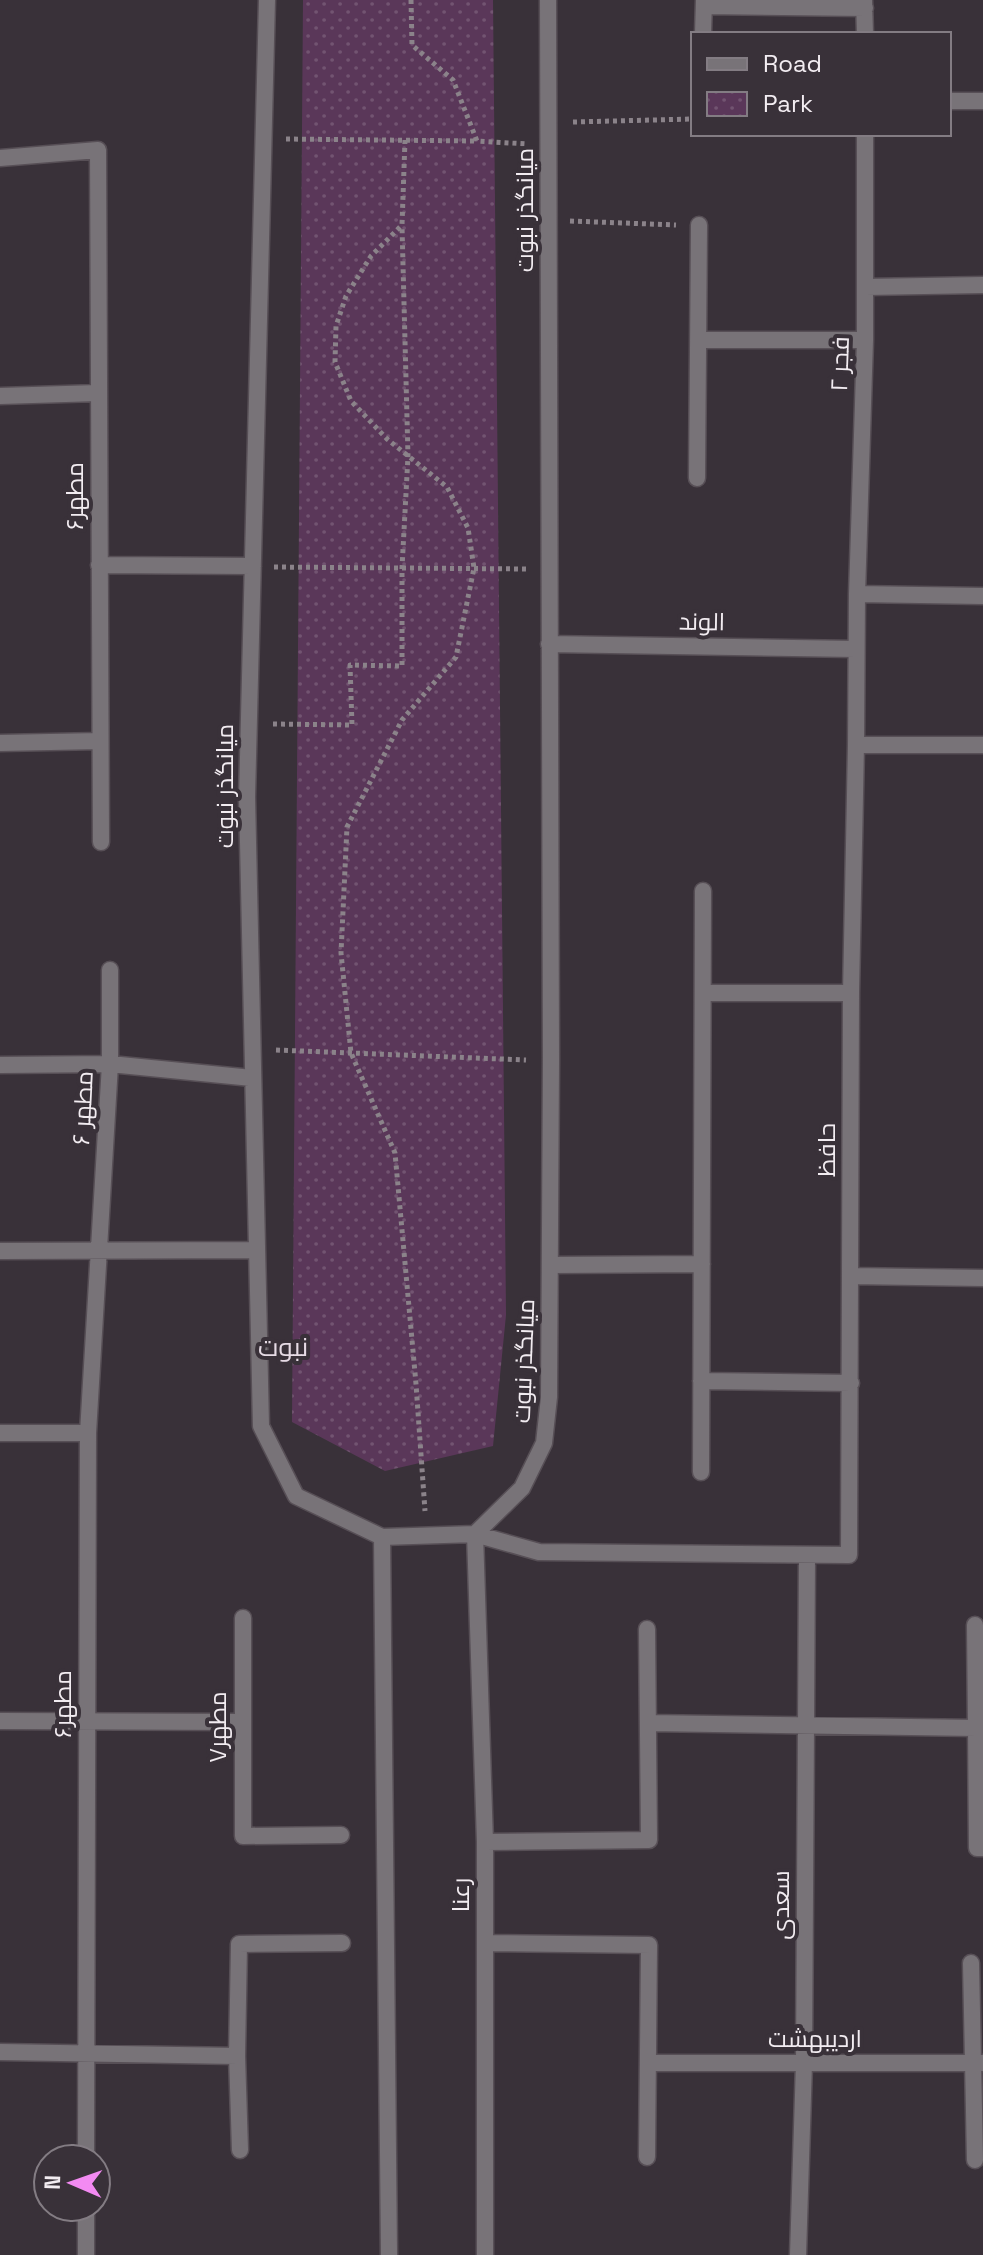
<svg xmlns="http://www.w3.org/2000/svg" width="983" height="2255" viewBox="0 0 983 2255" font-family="'Space Grotesk',Cairo,sans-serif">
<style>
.park{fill:url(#park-dots)}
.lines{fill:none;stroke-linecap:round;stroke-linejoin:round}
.minor-casing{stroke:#574f56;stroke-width:19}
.path{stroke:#8b838a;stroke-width:5;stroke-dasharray:4 4;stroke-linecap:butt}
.minor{stroke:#787378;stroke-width:16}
.labels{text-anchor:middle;stroke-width:8;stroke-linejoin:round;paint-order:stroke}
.street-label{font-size:24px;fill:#f2ecf1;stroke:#393139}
.neighbourhood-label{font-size:26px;fill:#e6dbe5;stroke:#393139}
</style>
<defs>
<pattern id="park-dots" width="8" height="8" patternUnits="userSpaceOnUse" patternTransform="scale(2)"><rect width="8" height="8" fill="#5a3759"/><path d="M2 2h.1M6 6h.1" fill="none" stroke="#725471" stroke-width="1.8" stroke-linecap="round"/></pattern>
</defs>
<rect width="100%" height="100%" fill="#393139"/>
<path class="park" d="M 303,0 L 493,0 L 506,1315 L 493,1446 L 385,1471 L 292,1422 Z"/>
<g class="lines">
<g class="minor-casing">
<path id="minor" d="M 267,0 L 247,797 L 261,1426 L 296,1496 L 382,1537 L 475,1534 L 539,1552 L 849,1555 L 851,993 L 856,745
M 864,0 L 865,34
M 704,6 L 865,8
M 703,34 L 704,0
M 949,101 L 983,101
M 0,158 L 98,150 L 101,842
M 866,287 L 983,285
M 698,340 L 865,340
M 0,396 L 98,393
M 697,478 L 699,225
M 99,565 L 253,566
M 857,594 L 865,340 L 865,134
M 983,596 L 857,594 L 856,745 L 983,745
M 549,644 L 855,649
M 0,743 L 100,741
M 703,993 L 851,993
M 0,1065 L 110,1064 L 252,1078
M 0,1251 L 257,1250
M 552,1265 L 702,1264
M 851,1276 L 983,1278
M 701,1381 L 851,1383
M 0,1433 L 88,1433
M 701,1472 L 703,891
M 475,1534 L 522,1488 L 544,1443 L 549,1397 L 551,1061 L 548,0
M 475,1534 L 485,1842 L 485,2255
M 382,1537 L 389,2255
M 243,1618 L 243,1836 L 341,1835
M 0,1721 L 242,1722
M 649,1723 L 976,1728 L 975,1625
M 976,1728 L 977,1848 L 983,1848
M 485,1842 L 649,1840 L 647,1629
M 485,1943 L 649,1945 L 647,2157
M 971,1963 L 975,2160
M 0,2052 L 237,2056
M 648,2063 L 983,2063
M 240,2150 L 237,2056 L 239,1944 L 342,1943
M 86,2159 L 88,1433 L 110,1064 L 110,970
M 86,2255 L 86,2207
M 798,2255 L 804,2063 L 807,1556"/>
</g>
<path class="path" d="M 411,0 L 412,45 L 453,80 L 477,141 L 527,144
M 573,122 L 693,119
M 286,139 L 477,141
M 405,140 L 402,225 L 371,256 L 346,296 L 336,326 L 335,362 L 351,401 L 387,439 L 447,487 L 468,528 L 474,568 L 456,657 L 402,720 L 347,827 L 341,953 L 351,1053 L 395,1153 L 416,1384 L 425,1511
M 570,221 L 676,225
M 274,567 L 528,569
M 273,724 L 352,725 L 350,665 L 402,666 L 402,568 L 408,456 L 402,226
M 276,1050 L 526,1060"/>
<use href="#minor" class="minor"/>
</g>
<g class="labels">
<g class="street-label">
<text transform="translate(525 210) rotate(-90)" y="8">میانگذر نبوت</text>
<text transform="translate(840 364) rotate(-88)" y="8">فجر ۲</text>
<text transform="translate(75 496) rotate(-90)" y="8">مطهر۶</text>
<text transform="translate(702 622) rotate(1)" y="8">الوند</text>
<text transform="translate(225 786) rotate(-90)" y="8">میانگذر نبوت</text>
<text transform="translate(83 1108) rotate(-87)" y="8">مطهر ۶</text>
<text transform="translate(827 1150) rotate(-90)" y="8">حافظ</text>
<text transform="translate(524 1361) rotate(-88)" y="8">میانگذر نبوت</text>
<text transform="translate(63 1704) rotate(-90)" y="8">مطهر۶</text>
<text transform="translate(218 1727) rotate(-90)" y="8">مطهر۷</text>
<text transform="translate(461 1895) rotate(-90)" y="8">رعنا</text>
<text transform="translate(781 1905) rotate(-90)" y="8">سعدی</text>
<text x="815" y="2047">اردیبهشت</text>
</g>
<g class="neighbourhood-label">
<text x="283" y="1356">نبوت</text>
</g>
</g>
<rect x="691" y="32" width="260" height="104" fill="#393139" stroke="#837c83" stroke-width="2"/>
<rect x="707" y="58" width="40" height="12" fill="#787378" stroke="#837c83" stroke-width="2"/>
<text x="763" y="72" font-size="24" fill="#f2ecf1">Road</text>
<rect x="707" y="92" width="40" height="24" fill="url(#park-dots)" stroke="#837c83" stroke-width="2"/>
<text x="763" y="112" font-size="24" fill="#f2ecf1">Park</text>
<g transform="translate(72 2183) rotate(272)"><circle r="38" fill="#393139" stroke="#837c83" stroke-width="2"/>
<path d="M0-6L14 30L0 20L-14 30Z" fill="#f38af2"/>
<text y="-12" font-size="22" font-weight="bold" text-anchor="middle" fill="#f2ecf1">N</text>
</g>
</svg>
